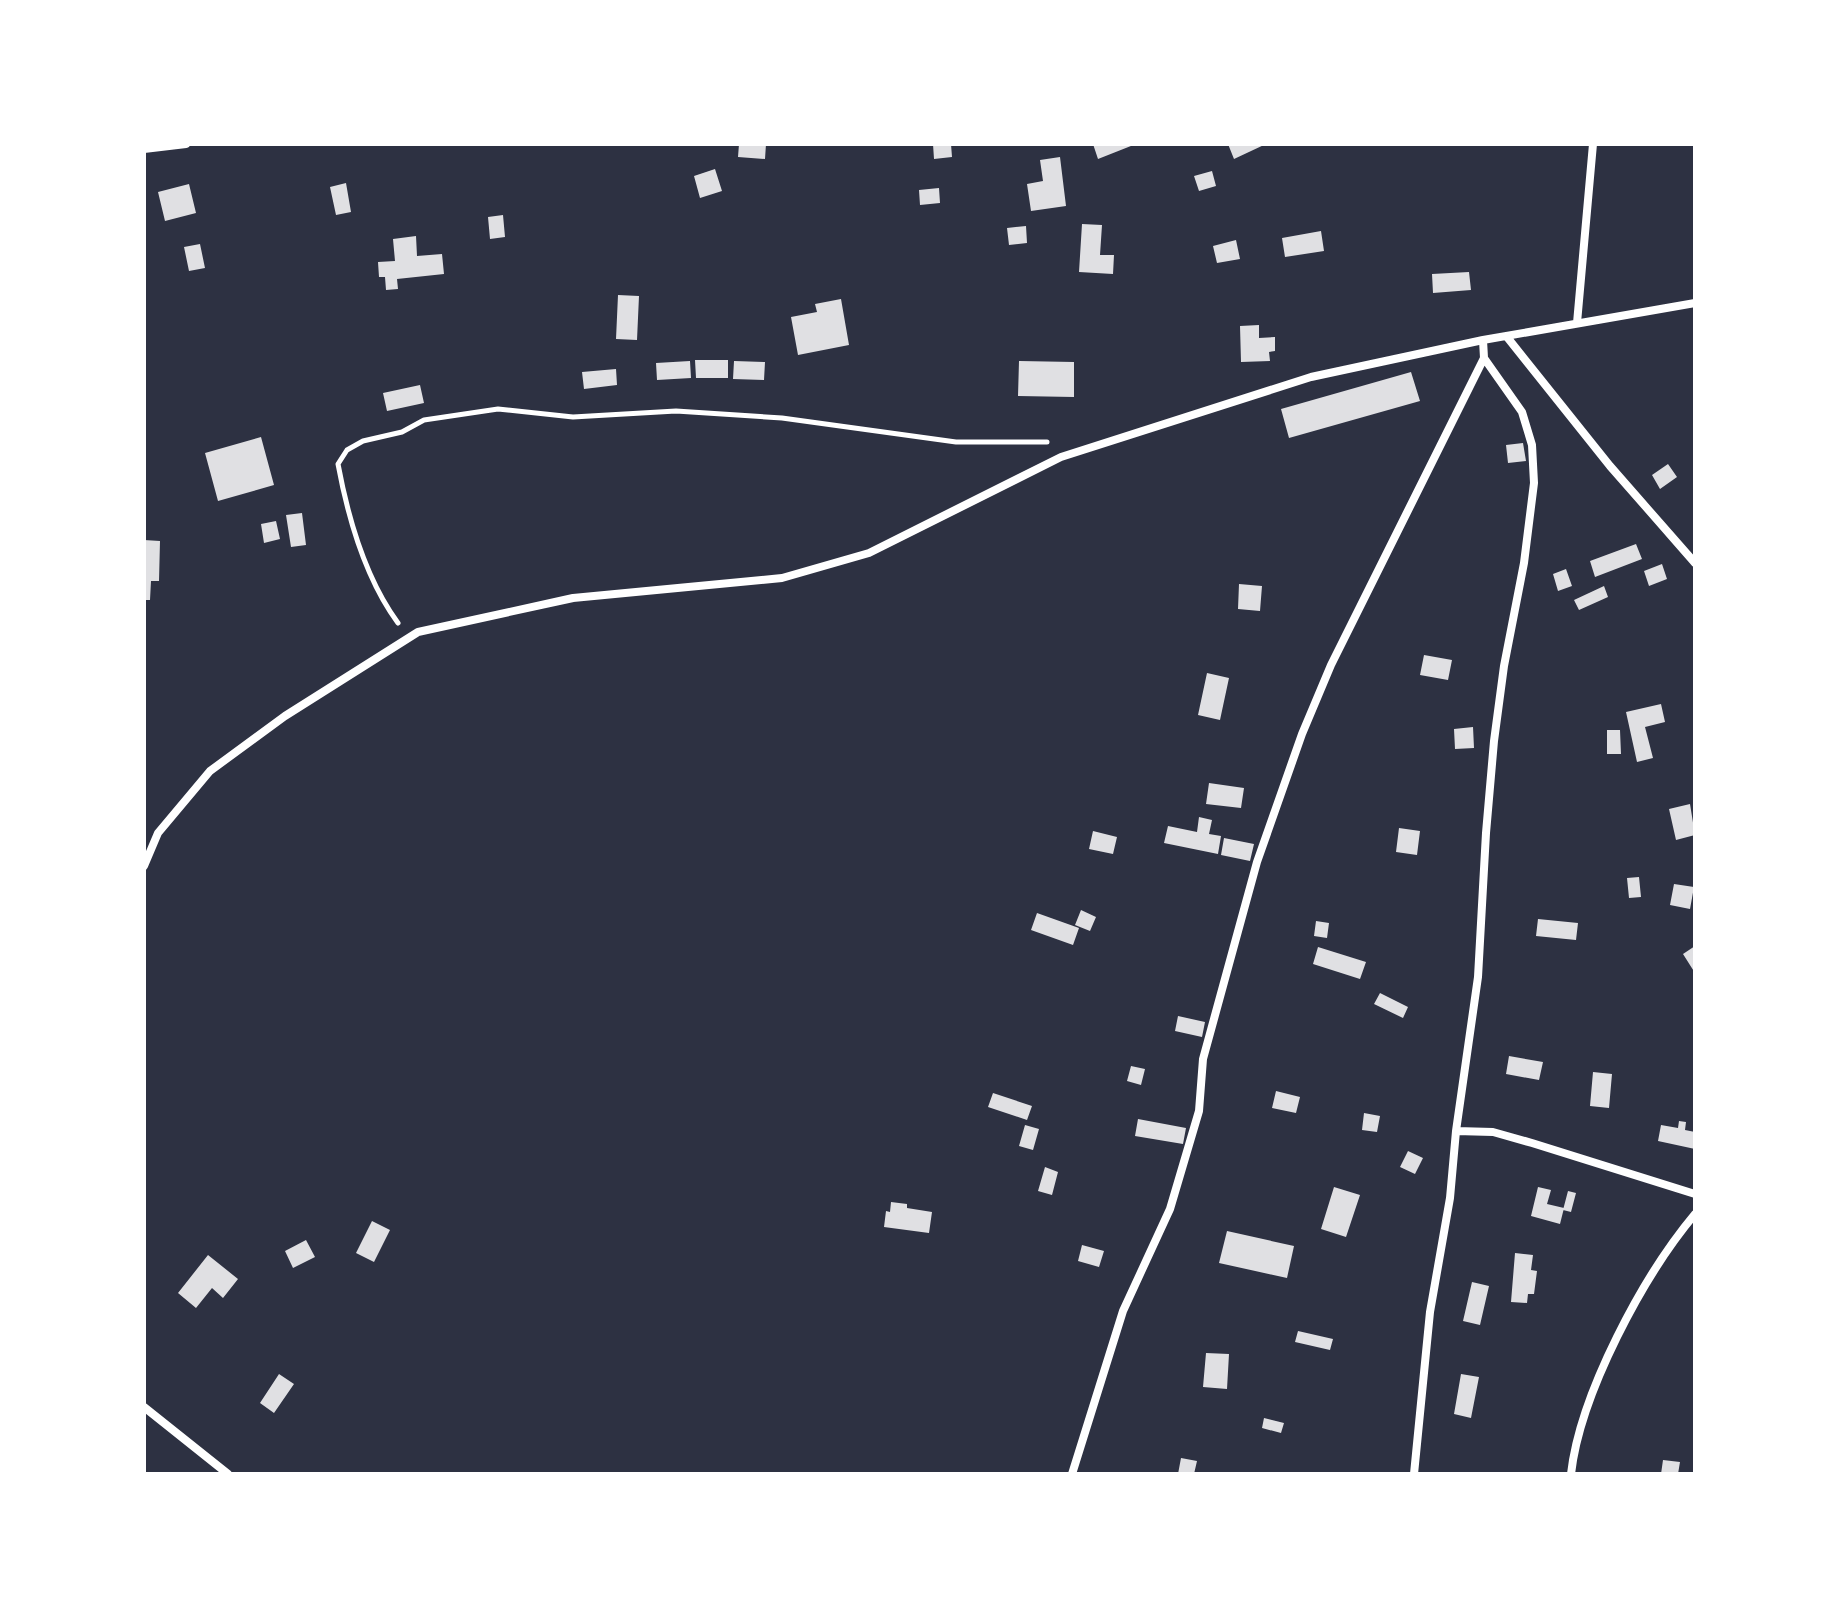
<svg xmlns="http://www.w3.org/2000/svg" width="1839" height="1618" viewBox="0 0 1839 1618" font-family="Roboto,sans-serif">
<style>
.building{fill:#e0e0e3}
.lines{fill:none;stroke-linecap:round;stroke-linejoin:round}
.path{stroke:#fff;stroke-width:5}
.minor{stroke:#fff;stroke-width:8}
</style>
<rect width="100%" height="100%" fill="#2d3142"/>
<path class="building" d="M 739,144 L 766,144 L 765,159 L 738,157 Z
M 933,144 L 951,144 L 952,157 L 934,159 Z
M 1093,144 L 1136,144 L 1098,159 Z
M 1228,144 L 1266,144 L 1234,159 Z
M 1060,157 L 1066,206 L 1031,211 L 1027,184 L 1043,181 L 1040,160 Z
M 715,169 L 722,191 L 700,198 L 694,176 Z
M 1212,171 L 1216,186 L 1199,191 L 1194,176 Z
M 346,183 L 351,212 L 336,215 L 330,187 Z
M 189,184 L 196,213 L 165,221 L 158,192 Z
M 939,188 L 940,203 L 920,205 L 919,190 Z
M 503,215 L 505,237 L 490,239 L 488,217 Z
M 1082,224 L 1102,225 L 1100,255 L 1114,255 L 1113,274 L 1079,272 Z
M 1026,226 L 1027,243 L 1009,245 L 1007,228 Z
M 1321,231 L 1324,251 L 1285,257 L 1282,238 Z
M 416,236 L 417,256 L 442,254 L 444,274 L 397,279 L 398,289 L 386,290 L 385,277 L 379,277 L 378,262 L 395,261 L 393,239 Z
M 1236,240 L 1240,259 L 1217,263 L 1213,246 Z
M 200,244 L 205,268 L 189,271 L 184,247 Z
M 1469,272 L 1471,290 L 1433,293 L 1432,274 Z
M 618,295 L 639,296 L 637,340 L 616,339 Z
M 841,299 L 849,345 L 798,355 L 791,317 L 817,312 L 815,304 Z
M 1259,325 L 1259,338 L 1275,337 L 1275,351 L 1269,352 L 1270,361 L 1241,362 L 1240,326 Z
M 695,360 L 728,360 L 728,378 L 696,378 Z
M 690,361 L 691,378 L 657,380 L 656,363 Z
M 734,361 L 765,362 L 764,380 L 733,379 Z
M 1019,361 L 1074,362 L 1074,397 L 1018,396 Z
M 616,369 L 617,385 L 584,389 L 582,372 Z
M 1411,372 L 1420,401 L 1289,438 L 1281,409 Z
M 420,385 L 424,403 L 387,411 L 383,393 Z
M 261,437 L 274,485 L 218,501 L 205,453 Z
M 1523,443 L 1526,461 L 1508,463 L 1506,445 Z
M 1668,464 L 1677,477 L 1660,489 L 1652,475 Z
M 302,513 L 306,545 L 291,547 L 286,515 Z
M 276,521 L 280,539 L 264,543 L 261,524 Z
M 144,540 L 160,541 L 159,581 L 151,581 L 150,600 L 144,600 Z
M 1636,544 L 1642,559 L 1595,577 L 1590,561 Z
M 1662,564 L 1667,579 L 1649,586 L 1644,571 Z
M 1566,569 L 1572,586 L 1558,591 L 1553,574 Z
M 1239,584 L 1262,586 L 1260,611 L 1238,609 Z
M 1604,586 L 1608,597 L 1579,610 L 1574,600 Z
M 1424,655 L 1452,660 L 1448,680 L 1420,675 Z
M 1207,673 L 1229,678 L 1220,720 L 1198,715 Z
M 1661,704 L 1665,722 L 1645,727 L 1653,758 L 1637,762 L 1626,712 Z
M 1473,727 L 1474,748 L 1455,749 L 1454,729 Z
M 1607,730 L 1620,730 L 1621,754 L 1607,754 Z
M 1209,783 L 1244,788 L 1241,808 L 1206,804 Z
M 1690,804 L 1695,835 L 1676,840 L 1669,809 Z
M 1199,817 L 1212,820 L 1209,834 L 1221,836 L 1218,854 L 1164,843 L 1168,826 L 1197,832 Z
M 1399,828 L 1420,831 L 1417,855 L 1396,852 Z
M 1093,831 L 1117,837 L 1113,854 L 1089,849 Z
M 1224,838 L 1254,844 L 1250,861 L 1221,855 Z
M 1639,877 L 1641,897 L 1629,898 L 1627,878 Z
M 1674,884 L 1694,887 L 1690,909 L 1670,905 Z
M 1081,910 L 1096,917 L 1090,931 L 1075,925 Z
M 1037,913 L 1079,928 L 1073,945 L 1031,930 Z
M 1538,919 L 1578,923 L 1576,940 L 1536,936 Z
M 1316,921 L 1329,923 L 1327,938 L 1314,936 Z
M 1695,946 L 1695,973 L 1683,954 Z
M 1318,947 L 1366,962 L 1360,979 L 1313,964 Z
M 1380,993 L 1408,1007 L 1403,1018 L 1374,1004 Z
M 1178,1016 L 1205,1022 L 1202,1037 L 1175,1031 Z
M 1509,1056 L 1543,1062 L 1539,1080 L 1506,1074 Z
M 1131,1066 L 1145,1069 L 1141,1085 L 1127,1081 Z
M 1593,1072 L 1612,1074 L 1609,1108 L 1590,1106 Z
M 1276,1091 L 1300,1097 L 1296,1113 L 1272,1108 Z
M 993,1093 L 1032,1106 L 1027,1120 L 988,1107 Z
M 1364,1113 L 1380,1116 L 1377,1132 L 1362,1130 Z
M 1138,1119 L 1186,1128 L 1183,1144 L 1135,1136 Z
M 1679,1121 L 1686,1122 L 1685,1130 L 1695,1132 L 1695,1149 L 1658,1141 L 1661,1125 L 1678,1128 Z
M 1025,1125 L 1039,1129 L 1033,1150 L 1019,1146 Z
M 1408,1151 L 1423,1158 L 1415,1174 L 1400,1167 Z
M 1045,1167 L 1058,1172 L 1052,1195 L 1038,1191 Z
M 1334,1187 L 1360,1195 L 1346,1237 L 1321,1229 Z
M 1538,1187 L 1551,1190 L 1547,1204 L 1564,1208 L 1560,1224 L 1531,1216 Z
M 1568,1191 L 1576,1193 L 1571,1212 L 1563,1210 Z
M 891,1202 L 907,1204 L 907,1208 L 932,1212 L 929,1233 L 884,1227 L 886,1211 L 890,1212 Z
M 372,1221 L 390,1230 L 374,1262 L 356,1253 Z
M 1227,1231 L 1294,1246 L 1287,1278 L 1219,1263 Z
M 306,1240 L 315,1257 L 293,1268 L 285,1251 Z
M 1082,1245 L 1104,1251 L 1099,1267 L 1078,1261 Z
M 1515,1253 L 1533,1255 L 1531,1270 L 1537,1271 L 1534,1294 L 1528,1294 L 1527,1303 L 1511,1302 Z
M 208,1255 L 238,1279 L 223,1298 L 212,1288 L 196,1308 L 178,1293 Z
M 1472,1282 L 1489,1286 L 1480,1325 L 1463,1321 Z
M 1298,1331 L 1333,1339 L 1330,1350 L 1295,1342 Z
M 1206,1353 L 1229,1354 L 1227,1389 L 1203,1387 Z
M 279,1374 L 294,1384 L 274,1413 L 260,1403 Z
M 1461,1374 L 1479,1377 L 1471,1418 L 1454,1414 Z
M 1264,1418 L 1284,1423 L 1281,1433 L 1262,1428 Z
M 1181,1458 L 1197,1461 L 1194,1474 L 1178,1474 Z
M 1663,1460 L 1680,1462 L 1678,1474 L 1661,1474 Z"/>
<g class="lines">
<path class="path" d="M 398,623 C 365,578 348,518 338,464 L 347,450 L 363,441 L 402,432 L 424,420 L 498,409 L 573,417 L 676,411 L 782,418 L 956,442 L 1047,442"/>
<path class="minor" d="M 144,149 L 186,144
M 1577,323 L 1593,144
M 1507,337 L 1610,466 L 1695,563
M 1483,340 L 1484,358 L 1522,412 L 1532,445 L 1534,483 L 1524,563 L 1504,666 L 1494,741 L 1486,833 L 1478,977 L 1456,1131 L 1493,1132 L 1532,1143 L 1695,1194
M 144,866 L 158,833 L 210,771 L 285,716 L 418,632 L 573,598 L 782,578 L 869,553 L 1061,457 L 1311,377 L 1483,340 L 1695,303
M 144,1407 L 228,1474
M 1072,1474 L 1123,1311 L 1170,1209 L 1199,1111 L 1203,1059 L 1257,862 L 1302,734 L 1331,665 L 1484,358
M 1414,1474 L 1430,1312 L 1450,1198 L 1456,1131
M 1571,1474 C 1580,1394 1643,1276 1695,1214"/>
</g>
<rect width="1839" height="1618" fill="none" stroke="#ffffff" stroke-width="292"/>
</svg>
